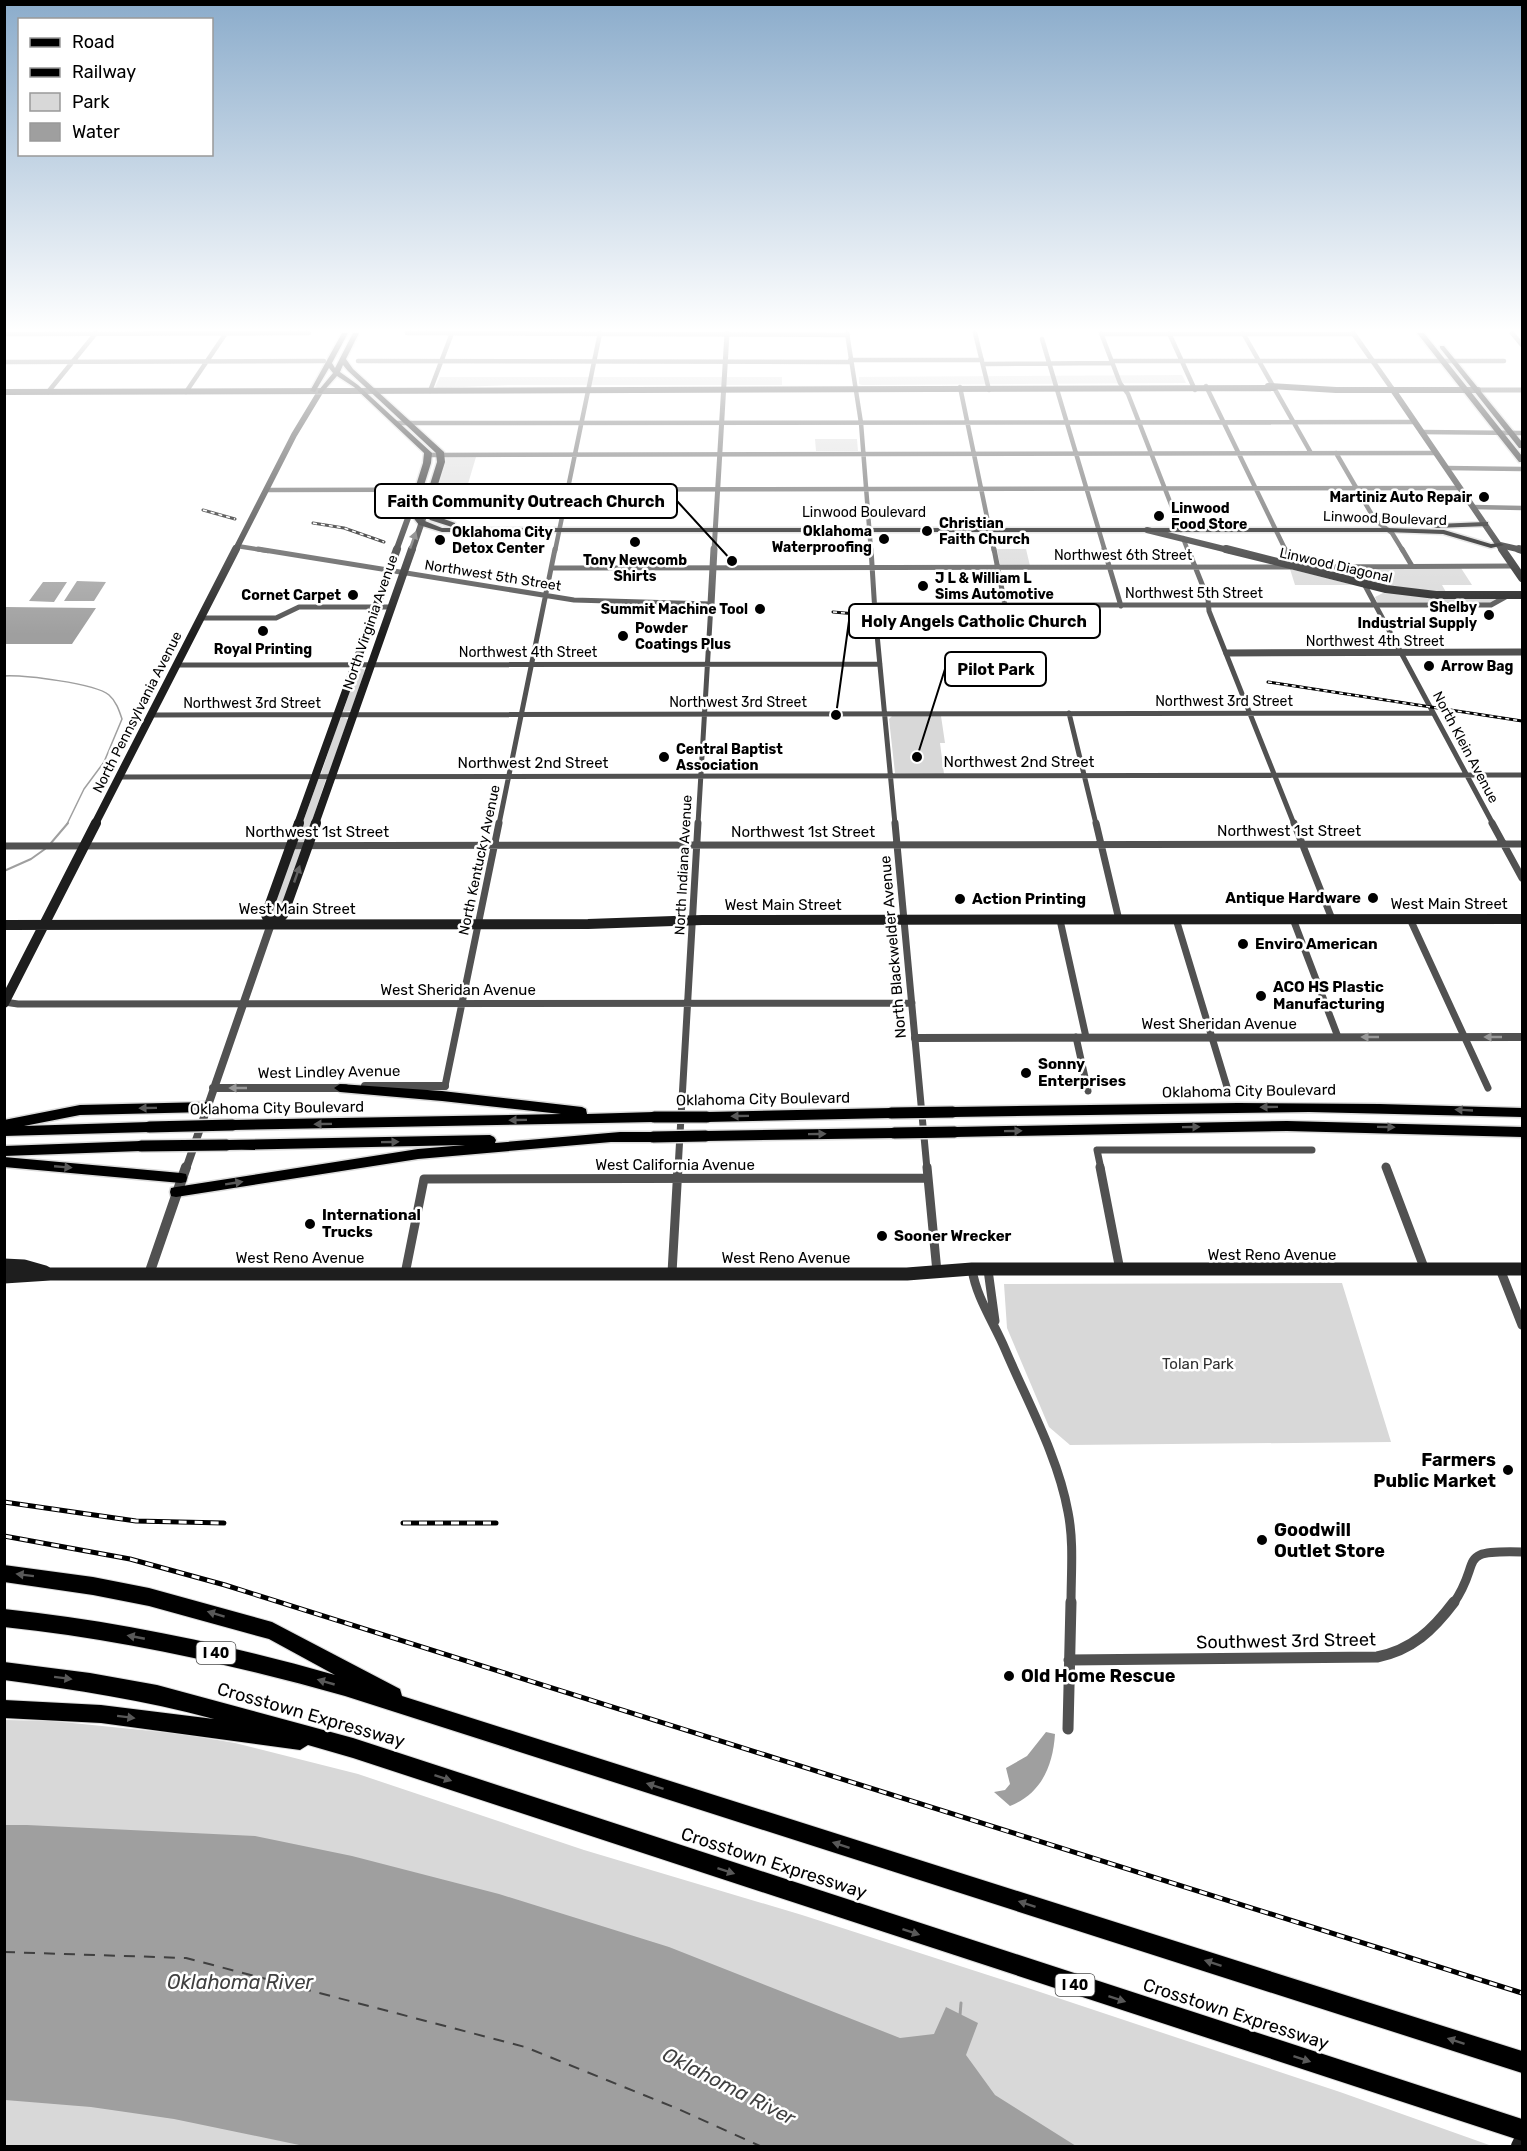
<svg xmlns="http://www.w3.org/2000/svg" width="1527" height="2151" viewBox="0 0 1527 2151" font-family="Rubik,sans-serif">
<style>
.green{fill:#d8d8d8}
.water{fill:#9f9f9f}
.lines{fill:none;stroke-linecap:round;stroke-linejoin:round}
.stream-far2{stroke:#9f9f9f;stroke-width:1.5}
.stream-far1{stroke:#9f9f9f;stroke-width:2}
.stream{stroke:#9f9f9f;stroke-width:3}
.ferry{stroke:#404040;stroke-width:2;stroke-dasharray:11 9;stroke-linecap:butt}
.primary-casing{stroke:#dbdbdb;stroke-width:3}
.motorway-casing{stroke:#dbdbdb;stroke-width:2}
.minor-far4{stroke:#515151;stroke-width:4.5}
.minor-far3{stroke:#515151;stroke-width:5}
.minor-far2{stroke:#515151;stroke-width:7}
.minor-far1{stroke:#515151;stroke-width:9}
.minor{stroke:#515151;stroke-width:11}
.tertiary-far3{stroke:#515151;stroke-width:5}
.tertiary-far2{stroke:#515151;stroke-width:7}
.tertiary-far1{stroke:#515151;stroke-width:8}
.tertiary{stroke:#515151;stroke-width:10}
.secondary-far4{stroke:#1e1e1e;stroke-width:6}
.secondary-far3{stroke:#1e1e1e;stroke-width:8}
.secondary-far2{stroke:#1e1e1e;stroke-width:10}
.secondary-far1{stroke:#1e1e1e;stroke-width:13}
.secondary{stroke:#1e1e1e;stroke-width:16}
.primary{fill:#000;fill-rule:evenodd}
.motorway{fill:#000;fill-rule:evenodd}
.rail-far1-casing{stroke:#000;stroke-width:3}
.rail-casing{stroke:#000;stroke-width:5}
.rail-far1{stroke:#fff;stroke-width:1.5;stroke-dasharray:4;stroke-linecap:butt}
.rail{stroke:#fff;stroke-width:3;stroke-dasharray:8;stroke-linecap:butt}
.primary-bridge-casing{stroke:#dbdbdb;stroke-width:14;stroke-linecap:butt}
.primary-bridge{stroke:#000;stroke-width:11}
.oneway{fill:#626262}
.oneway2{fill:#979797}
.oneway3{fill:#595959}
.poi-dot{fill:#000;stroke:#fff;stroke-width:2}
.labels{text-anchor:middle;stroke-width:5;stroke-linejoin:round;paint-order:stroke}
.far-poi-label{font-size:14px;font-weight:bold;fill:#000;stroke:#fff;text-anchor:start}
.far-street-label{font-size:14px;fill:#000;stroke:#fff}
.shield{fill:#fff;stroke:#4c4c4c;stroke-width:1.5}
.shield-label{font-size:14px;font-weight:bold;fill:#000}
.street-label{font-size:15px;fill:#000;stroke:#fff}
.poi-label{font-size:15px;font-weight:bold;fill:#000;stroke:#fff;text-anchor:start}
.park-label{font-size:15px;fill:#2f2f2f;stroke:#fff}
.near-poi-label{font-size:18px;font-weight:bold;fill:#000;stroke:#fff;text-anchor:start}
.near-street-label{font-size:18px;fill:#000;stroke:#fff}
.near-water-label{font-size:20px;font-style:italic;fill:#404040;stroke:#fff}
.leader{fill:none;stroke:#000;stroke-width:2}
.callout-dot{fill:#000;stroke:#fff;stroke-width:2}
.callout{fill:#fff;stroke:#000;stroke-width:2}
.callout-label{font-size:16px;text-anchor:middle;font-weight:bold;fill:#000}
</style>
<rect width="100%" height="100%" fill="#fff"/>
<path class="green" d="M 1182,375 L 1186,383 L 862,385 L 859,384 L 859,377 Z
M 440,377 L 782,377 L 782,385 L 509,385 L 438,388 L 435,387 Z
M 815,439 L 857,439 L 858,451 L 816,451 Z
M 445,457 L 476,457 L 467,487 L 435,487 Z
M 997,549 L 1026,549 L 1030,566 L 1000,565 Z
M 1360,568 L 1461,568 L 1472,585 L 1442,585 L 1446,592 L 1391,587 L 1367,581 Z
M 1290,569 L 1354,585 L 1295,585 Z
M 1385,592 L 1437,598 L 1499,599 L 1494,603 L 1377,602 L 1375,597 Z
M 360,668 L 365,670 L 351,711 L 343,712 L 357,670 Z
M 892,716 L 941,716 L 945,743 L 940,743 L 944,774 L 895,773 L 889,719 Z
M 342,717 L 348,719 L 329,774 L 321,774 L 339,720 Z
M 326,779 L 305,842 L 296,842 L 318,780 Z
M 294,849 L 302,849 L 280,914 L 270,914 Z
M 1342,1283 L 1391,1442 L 1070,1445 L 1049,1427 L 1007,1328 L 1004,1284 Z
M 5,1720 L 52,1721 L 182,1734 L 235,1743 L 358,1774 L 584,1850 L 802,1915 L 1019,1985 L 1340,2092 L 1492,2146 L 5,2146 Z"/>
<path class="water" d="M 77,581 L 106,582 L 94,601 L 64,601 Z
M 43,582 L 67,582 L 54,602 L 29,601 Z
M 5,607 L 96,608 L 72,644 L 5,644 Z
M 1046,1732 L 1055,1734 C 1053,1766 1041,1794 1010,1806 L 994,1792 L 1005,1790 L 1010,1784 L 1006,1768 L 1027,1756 Z
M 27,1825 L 255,1836 L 352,1856 L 499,1894 L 669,1947 L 900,2038 L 934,2034 L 946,2007 L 978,2023 L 966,2055 L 995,2095 L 1076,2146 L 304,2146 L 174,2119 L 91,2107 L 5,2100 L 5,1825 Z"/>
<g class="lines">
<path class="stream-far2" d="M 4,676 C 23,675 95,683 109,695 C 116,701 119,710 122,719 L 104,762 L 84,789 L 67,824"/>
<path class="stream-far1" d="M 51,843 L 68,823
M 4,871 L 31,859 L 45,849"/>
<path class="stream" d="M 960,2015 L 961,2003"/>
<path class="ferry" d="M 4,1952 L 186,1958 L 525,2047 L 676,2108 L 760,2146"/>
<g class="primary-casing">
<path id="primary" d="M 342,333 L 348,333 L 332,363 L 335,368 L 353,333 L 359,333 L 346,359 L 353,369 L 444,452 L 445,462 L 430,510 L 436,516 L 455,523 L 455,527 L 452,527 L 430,520 L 422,510 L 437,462 L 436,453 L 348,371 L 343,365 L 340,372 L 358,385 L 432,453 L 431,463 L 416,511 L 425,521 L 442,528 L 1387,528 L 1444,530 L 1491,544 L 1500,543 L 1504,545 L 1491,548 L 1443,534 L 1387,532 L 442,532 L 419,525 L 408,511 L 423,463 L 424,453 L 354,387 L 337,376 L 322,393 L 318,393 L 318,391 L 333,373 L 329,368 L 315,392 L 310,391 Z
M 1417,333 L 1424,333 L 1522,456 L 1522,462 L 1519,462 Z
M 1440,346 L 1444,346 L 1522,442 L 1522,448 L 1519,448 L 1440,348 Z
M 1485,522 L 1488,522 L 1488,526 L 1436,528 L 1432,526 L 1436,524 Z
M 340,1084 L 442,1091 L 582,1107 L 586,1109 L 587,1114 L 654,1112 L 658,1114 L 660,1117 L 658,1120 L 654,1122 L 233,1130 L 229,1128 L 227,1125 L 229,1122 L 233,1120 L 561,1114 L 442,1101 L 340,1092 L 334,1088 Z
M 207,1102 L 211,1104 L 213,1107 L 211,1110 L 207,1112 L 80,1115 L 24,1126 L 149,1122 L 153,1124 L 155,1127 L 153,1130 L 149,1132 L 4,1136 L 4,1120 L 80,1105 Z
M 1238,1103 L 1380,1104 L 1522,1108 L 1522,1117 L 1309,1112 L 953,1117 L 949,1115 L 947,1112 L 949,1109 L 953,1107 Z
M 891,1108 L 895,1110 L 897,1113 L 895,1116 L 891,1118 L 707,1122 L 703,1120 L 701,1117 L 703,1114 L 707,1112 Z
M 1287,1121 L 1522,1127 L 1522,1137 L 1287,1131 L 955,1137 L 951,1135 L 949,1132 L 951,1129 L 955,1127 Z
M 894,1128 L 898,1130 L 900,1133 L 898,1136 L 894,1138 L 706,1141 L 702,1139 L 700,1136 L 702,1133 L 706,1131 Z
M 620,1132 L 653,1132 L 657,1134 L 659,1137 L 657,1140 L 653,1142 L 611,1142 L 418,1159 L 176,1197 L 171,1196 L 170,1192 L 171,1188 L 176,1187 L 418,1149 L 465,1145 L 227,1150 L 223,1148 L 221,1145 L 223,1142 L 227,1140 L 490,1135 L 494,1137 L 496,1140 L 495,1143 Z
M 141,1141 L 145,1143 L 147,1146 L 145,1149 L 141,1151 L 4,1156 L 4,1146 Z
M 4,1157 L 181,1173 L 186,1174 L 187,1178 L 186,1182 L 181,1183 L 4,1167 Z"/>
</g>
<g class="motorway-casing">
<path id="motorway" d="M 4,1565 L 93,1577 L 149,1588 L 272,1622 L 400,1689 L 402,1696 L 1522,2051 L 1522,2073 L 345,1696 C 233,1665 121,1639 4,1627 L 4,1609 C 117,1621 226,1644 335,1675 L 269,1639 L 149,1606 L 93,1595 L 4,1582 Z
M 4,1662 L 90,1673 L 157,1685 L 353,1738 L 1522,2119 L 1522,2141 L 353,1758 L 308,1745 L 300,1750 L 101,1723 L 4,1718 L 4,1700 L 101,1705 L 214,1719 C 143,1700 78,1690 4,1680 Z"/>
</g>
<path class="minor-far4" d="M 407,333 L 848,335
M 847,333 L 861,423 L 871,551
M 975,333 L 989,390
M 1101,333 L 1120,383 L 1128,394 L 1181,530
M 1169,333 L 1195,390
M 1243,333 L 1311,453
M 1512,333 L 1522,345
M 4,334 L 309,333
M 1101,334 L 1354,334
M 1042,339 L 1105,551
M 850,360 L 982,360
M 358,361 L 850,362
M 1111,361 L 1504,361
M 4,362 L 324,361
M 983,364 L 1111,363
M 1206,386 L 1286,551
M 960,387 L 994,551
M 430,391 L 452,333
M 48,392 L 96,333
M 186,392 L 226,333
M 396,423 L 1414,422
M 1421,432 L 1522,433
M 1336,453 L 1375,520 L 1392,533 L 1403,551
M 429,455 L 1436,453
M 1446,468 L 1522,469
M 266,490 L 1460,488
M 1473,507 L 1522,508
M 1183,538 L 1188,551
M 237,546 L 268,551
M 555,551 L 600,333"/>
<path class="minor-far3" d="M 258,549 L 574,600 L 711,604 L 698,824
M 871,549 L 875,613 L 895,824
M 994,549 L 1005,605
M 1104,549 L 1121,606
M 1188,549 L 1208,599 L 1209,611 L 1294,824
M 1285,549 L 1296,567
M 1402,549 L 1412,566
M 1306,567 L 1514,566
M 1355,567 L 1493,824
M 552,568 L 1291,567
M 875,605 L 1491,605 L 1509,595
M 201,618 L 276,618 L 299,607 L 390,607
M 176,665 L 880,664
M 1069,713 L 1096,824
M 151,715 L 1433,713
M 119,777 L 1522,775
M 499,824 L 555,549"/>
<path class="minor-far2" d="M 895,823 L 927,1169
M 1096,823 L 1119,920
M 1294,823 L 1332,919
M 1492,823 L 1522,878
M 4,846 L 1522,844
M 1176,919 L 1227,1087
M 1293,919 L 1338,1037
M 1410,919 L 1488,1088
M 1060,920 L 1086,1037
M 4,1002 L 18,1004 L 912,1003
M 1076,1037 L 1088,1091
M 445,1086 L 499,823
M 678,1169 L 698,823
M 1101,1169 L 1097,1150 L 1312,1150"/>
<path class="minor-far1" d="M 927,1167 L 937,1272
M 1100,1167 L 1120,1270
M 1386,1167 L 1425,1270
M 972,1269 C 976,1297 994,1323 1005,1349 C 1027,1401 1058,1456 1068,1512 C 1074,1542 1071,1573 1071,1604
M 1500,1269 L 1522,1325
M 988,1270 L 995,1321
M 672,1273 L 678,1167
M 405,1274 L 424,1179 L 927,1178
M 1453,1604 C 1484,1560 1453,1550 1522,1552"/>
<path class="minor" d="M 1069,1660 L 1377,1657 C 1412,1650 1433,1630 1454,1602
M 1068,1729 L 1071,1602"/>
<path class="tertiary-far3" d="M 1353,333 L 1393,390
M 1478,390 L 1522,390
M 714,551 L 727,333"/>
<path class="tertiary-far2" d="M 711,604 L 714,549
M 1227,653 L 1522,652"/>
<path class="tertiary-far1" d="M 915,1038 L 1522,1037
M 365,1086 L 445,1086
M 213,1088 L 345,1088
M 186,1169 L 271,924"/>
<path class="tertiary" d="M 149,1274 L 186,1167"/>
<path class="secondary-far4" d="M 1268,386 L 1336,390 L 1478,390
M 1393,390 L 1503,551
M 4,392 L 1274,388
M 1147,530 L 1232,551
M 1500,545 L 1522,550
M 235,551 L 294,435 L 320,392
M 396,551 L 412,507
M 412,551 L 426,510"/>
<path class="secondary-far3" d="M 1226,549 L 1386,589 L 1436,595 L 1522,595
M 1502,549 L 1522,578
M 1519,549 L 1522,550
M 95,824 L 236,549
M 298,824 L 397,549
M 315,824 L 412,549"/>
<path class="secondary-far2" d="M 271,924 L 283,915 L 316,823
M 271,924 L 266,915 L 299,823
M 4,925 L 588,924 L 702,920 L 1522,919
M 4,1003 L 96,823"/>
<path class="secondary-far1" d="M 4,1265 L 24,1266 L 45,1272
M 4,1277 L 50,1274 L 907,1274 L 972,1269 L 1522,1269"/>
<path class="secondary" d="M 1519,2146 L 1522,2140"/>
<use href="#primary" class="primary"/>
<use href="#motorway" class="motorway"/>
<g class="rail-far1-casing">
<path id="rail-far1" d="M 203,510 L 235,519
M 313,523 L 344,528 L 384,542
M 833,612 L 892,617
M 1268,682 L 1522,721"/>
</g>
<g class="rail-casing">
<path id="rail" d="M 4,1502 L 136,1521 L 224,1523
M 403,1523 L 496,1523
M 4,1536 L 130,1559 L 225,1585 L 1522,1993"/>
</g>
<use href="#rail-far1" class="rail-far1"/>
<use href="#rail" class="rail"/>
<g class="primary-bridge-casing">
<path id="primary-bridge" d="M 891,1113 L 953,1112
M 654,1117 L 707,1117
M 149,1127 L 233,1125
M 894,1133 L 955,1132
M 653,1137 L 706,1136
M 141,1146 L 227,1145"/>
</g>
<use href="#primary-bridge" class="primary-bridge"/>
</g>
<defs><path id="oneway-solid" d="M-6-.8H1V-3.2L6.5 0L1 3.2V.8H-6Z" transform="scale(1.5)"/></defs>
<g class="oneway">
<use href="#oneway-solid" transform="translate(413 540) rotate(-71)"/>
<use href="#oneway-solid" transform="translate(297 874) rotate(-71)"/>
</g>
<g class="oneway2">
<use href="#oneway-solid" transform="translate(1370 1037) rotate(180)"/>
<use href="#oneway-solid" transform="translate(1493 1037) rotate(180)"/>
<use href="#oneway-solid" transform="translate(238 1088) rotate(-180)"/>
</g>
<g class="oneway3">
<use href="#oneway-solid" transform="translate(1269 1107) rotate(179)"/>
<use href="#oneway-solid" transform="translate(148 1108) rotate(179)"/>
<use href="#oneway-solid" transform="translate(1464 1110) rotate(-177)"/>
<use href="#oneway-solid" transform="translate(740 1116) rotate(179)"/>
<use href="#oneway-solid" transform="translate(518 1120) rotate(179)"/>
<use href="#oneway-solid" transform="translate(323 1124) rotate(179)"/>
<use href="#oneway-solid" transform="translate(1191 1127) rotate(-1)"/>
<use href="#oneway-solid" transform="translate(1386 1127) rotate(1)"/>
<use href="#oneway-solid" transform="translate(1013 1131) rotate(-1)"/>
<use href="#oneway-solid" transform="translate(817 1134) rotate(-1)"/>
<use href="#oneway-solid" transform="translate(390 1142) rotate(-1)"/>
<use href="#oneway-solid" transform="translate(63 1167) rotate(5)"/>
<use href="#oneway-solid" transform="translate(234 1183) rotate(-9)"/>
<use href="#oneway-solid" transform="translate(25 1575) rotate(-173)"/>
<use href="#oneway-solid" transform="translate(216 1614) rotate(-163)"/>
<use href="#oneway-solid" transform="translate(136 1637) rotate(-169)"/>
<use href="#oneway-solid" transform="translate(63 1678) rotate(7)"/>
<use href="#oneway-solid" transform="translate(326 1682) rotate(-164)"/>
<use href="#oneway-solid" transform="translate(126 1717) rotate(7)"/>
<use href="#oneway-solid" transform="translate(443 1778) rotate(18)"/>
<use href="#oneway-solid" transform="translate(655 1786) rotate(-162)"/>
<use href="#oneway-solid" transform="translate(841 1845) rotate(-162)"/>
<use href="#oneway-solid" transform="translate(726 1871) rotate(18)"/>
<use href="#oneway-solid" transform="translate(1027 1904) rotate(-162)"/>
<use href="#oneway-solid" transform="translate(911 1932) rotate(18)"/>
<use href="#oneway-solid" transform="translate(1213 1963) rotate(-162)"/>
<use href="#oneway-solid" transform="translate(1117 1999) rotate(18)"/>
<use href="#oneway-solid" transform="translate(1456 2041) rotate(-162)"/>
<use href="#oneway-solid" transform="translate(1302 2059) rotate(18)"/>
</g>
<linearGradient id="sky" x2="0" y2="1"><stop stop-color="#8baccb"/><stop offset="0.52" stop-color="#fff"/><stop offset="1" stop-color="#fff" stop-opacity="0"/></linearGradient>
<rect width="1527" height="635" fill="url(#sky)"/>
<g class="poi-dot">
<circle cx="1484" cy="497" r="6"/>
<circle cx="1159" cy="516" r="6"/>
<circle cx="927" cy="531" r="6"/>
<circle cx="884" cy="539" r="6"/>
<circle cx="440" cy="540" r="6"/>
<circle cx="635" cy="542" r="6"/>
<circle cx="923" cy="586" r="6"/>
<circle cx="353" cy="595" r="6"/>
<circle cx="760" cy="609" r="6"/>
<circle cx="1489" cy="615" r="6"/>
<circle cx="263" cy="631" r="6"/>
<circle cx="623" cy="636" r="6"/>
<circle cx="1429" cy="666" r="6"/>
<circle cx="664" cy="757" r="6"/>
<circle cx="1373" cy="898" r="6"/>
<circle cx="960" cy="899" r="6"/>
<circle cx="1243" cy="944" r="6"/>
<circle cx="1261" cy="996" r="6"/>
<circle cx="1026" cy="1073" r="6"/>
<circle cx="310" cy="1224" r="6"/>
<circle cx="882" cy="1236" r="6"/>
<circle cx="1508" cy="1470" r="6"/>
<circle cx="1262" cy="1540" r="6"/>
<circle cx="1009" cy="1676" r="6"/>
</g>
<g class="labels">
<g class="far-poi-label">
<text x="1472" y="502" text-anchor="end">Martiniz Auto Repair</text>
<text x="1171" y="513">Linwood<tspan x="1171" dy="16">Food Store</tspan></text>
<text x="939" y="528">Christian<tspan x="939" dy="16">Faith Church</tspan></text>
<text x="872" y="536" text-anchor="end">Oklahoma<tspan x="872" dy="16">Waterproofing</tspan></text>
<text x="452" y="537">Oklahoma City<tspan x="452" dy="16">Detox Center</tspan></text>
<text x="635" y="565" text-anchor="middle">Tony Newcomb<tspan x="635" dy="16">Shirts</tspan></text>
<text x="935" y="583">J L &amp; William L<tspan x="935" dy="16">Sims Automotive</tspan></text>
<text x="341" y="600" text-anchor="end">Cornet Carpet</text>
<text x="1477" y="612" text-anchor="end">Shelby<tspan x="1477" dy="16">Industrial Supply</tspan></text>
<text x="748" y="614" text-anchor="end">Summit Machine Tool</text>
<text x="635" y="633">Powder<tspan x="635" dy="16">Coatings Plus</tspan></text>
<text x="263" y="654" text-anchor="middle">Royal Printing</text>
<text x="1441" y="671">Arrow Bag</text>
<text x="676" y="754">Central Baptist<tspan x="676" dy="16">Association</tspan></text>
</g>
<g class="far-street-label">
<text x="864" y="517">Linwood Boulevard</text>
<text transform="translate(1385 518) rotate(2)" y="5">Linwood Boulevard</text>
<text x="1123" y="560">Northwest 6th Street</text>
<text transform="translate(1336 565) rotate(13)" y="5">Linwood Diagonal</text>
<text transform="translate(493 575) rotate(9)" y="5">Northwest 5th Street</text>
<text x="1194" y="598">Northwest 5th Street</text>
<text transform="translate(370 622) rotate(-71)" y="5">North Virginia Avenue</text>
<text x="1375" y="646">Northwest 4th Street</text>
<text x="528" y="657">Northwest 4th Street</text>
<text x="1224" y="706">Northwest 3rd Street</text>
<text x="738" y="707">Northwest 3rd Street</text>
<text x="252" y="708">Northwest 3rd Street</text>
<text transform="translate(137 712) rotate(-63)" y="5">North Pennsylvania Avenue</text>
<text transform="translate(1466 747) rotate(62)" y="5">North Klein Avenue</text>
<text transform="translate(479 860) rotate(-78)" y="5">North Kentucky Avenue</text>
<text transform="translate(683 865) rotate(-87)" y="5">North Indiana Avenue</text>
</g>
<g class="shield">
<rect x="196.5" y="1642" width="39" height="22" rx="4.5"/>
<rect x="1055.5" y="1974" width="39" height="22" rx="4.5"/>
</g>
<g class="shield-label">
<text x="216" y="1658">I 40</text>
<text x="1075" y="1990">I 40</text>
</g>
<g class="street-label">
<text x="1019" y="767">Northwest 2nd Street</text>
<text x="533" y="768">Northwest 2nd Street</text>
<text x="1289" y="836">Northwest 1st Street</text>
<text x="317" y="837">Northwest 1st Street</text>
<text x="803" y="837">Northwest 1st Street</text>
<text x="1449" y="909">West Main Street</text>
<text x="783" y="910">West Main Street</text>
<text x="297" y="914">West Main Street</text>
<text transform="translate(893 947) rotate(-95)" y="5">North Blackwelder Avenue</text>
<text x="458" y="995">West Sheridan Avenue</text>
<text x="1219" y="1029">West Sheridan Avenue</text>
<text transform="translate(329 1072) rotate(-1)" y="5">West Lindley Avenue</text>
<text transform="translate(1249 1091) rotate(-1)" y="5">Oklahoma City Boulevard</text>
<text transform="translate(763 1099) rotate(-1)" y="5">Oklahoma City Boulevard</text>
<text transform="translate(277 1108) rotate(-1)" y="5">Oklahoma City Boulevard</text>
<text x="675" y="1170">West California Avenue</text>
<text x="1272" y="1260">West Reno Avenue</text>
<text x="300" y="1263">West Reno Avenue</text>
<text x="786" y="1263">West Reno Avenue</text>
</g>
<g class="poi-label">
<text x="1361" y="903" text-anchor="end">Antique Hardware</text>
<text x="972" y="904">Action Printing</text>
<text x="1255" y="949">Enviro American</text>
<text x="1273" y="992">ACO HS Plastic<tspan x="1273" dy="17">Manufacturing</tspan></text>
<text x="1038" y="1069">Sonny<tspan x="1038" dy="17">Enterprises</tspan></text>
<text x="322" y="1220">International<tspan x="322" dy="17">Trucks</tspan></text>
<text x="894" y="1241">Sooner Wrecker</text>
</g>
<g class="park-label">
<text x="1198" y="1369">Tolan Park</text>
</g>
<g class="near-poi-label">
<text x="1496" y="1466" text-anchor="end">Farmers<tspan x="1496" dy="21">Public Market</tspan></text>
<text x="1274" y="1536">Goodwill<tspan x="1274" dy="21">Outlet Store</tspan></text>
<text x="1021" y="1682">Old Home Rescue</text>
</g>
<g class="near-street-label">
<text transform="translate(1286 1641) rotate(-1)" y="6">Southwest 3rd Street</text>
<text transform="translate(311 1715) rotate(16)" y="6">Crosstown Expressway</text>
<text transform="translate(774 1863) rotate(18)" y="6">Crosstown Expressway</text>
<text transform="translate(1236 2014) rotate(18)" y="6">Crosstown Expressway</text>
</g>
<g class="near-water-label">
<text x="240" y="1989">Oklahoma River</text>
<text transform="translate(729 2086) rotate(27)" y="7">Oklahoma River</text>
</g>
</g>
<path class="leader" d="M732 561L677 501M836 715L849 621M917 757L945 669"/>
<g class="callout-dot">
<circle cx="732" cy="561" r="6"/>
<circle cx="836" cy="715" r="6"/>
<circle cx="917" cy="757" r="6"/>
</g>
<g class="callout">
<rect x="375" y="484" width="302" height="34" rx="6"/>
<rect x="849" y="604" width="251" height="34" rx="6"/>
<rect x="945" y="652" width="101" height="34" rx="6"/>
</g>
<g class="callout-label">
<text x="526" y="507">Faith Community Outreach Church</text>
<text x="974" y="627">Holy Angels Catholic Church</text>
<text x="996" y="675">Pilot Park</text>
</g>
<rect width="1527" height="2151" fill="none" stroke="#000000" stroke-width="12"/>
<rect x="18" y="18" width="195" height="138" fill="#ffffff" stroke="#999999" stroke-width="1.5"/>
<rect x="30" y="38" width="30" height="9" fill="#000000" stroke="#999999" stroke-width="1.5"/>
<text x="72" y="48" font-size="18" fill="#000000">Road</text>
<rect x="30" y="68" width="30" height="9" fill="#000000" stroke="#999999" stroke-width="1.5"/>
<text x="72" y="78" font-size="18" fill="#000000">Railway</text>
<rect x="30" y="93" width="30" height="18" fill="#d8d8d8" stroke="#999999" stroke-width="1.5"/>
<text x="72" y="108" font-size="18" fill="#000000">Park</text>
<rect x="30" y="123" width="30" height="18" fill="#9f9f9f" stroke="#999999" stroke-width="1.5"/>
<text x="72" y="138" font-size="18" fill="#000000">Water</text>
</svg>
